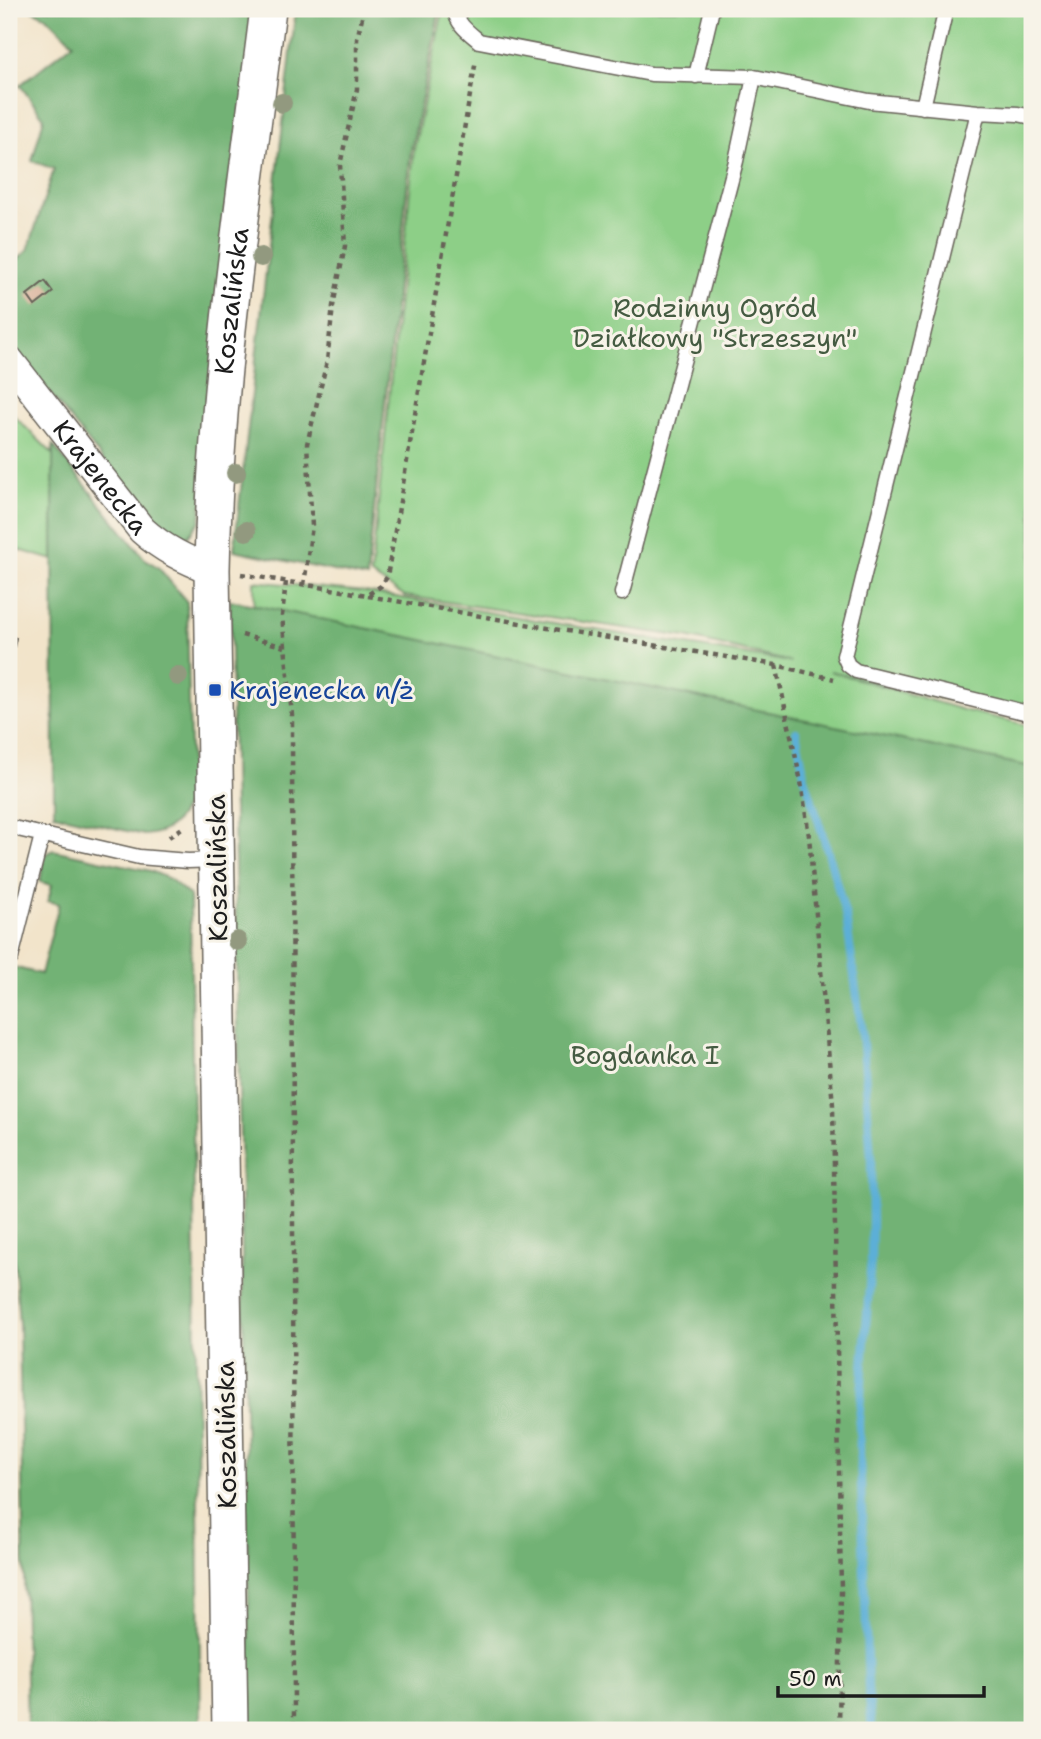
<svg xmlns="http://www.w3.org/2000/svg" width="1041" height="1739" viewBox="0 0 1041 1739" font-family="'Shantell Sans',sans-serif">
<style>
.green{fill:#8dcf87;stroke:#547652;stroke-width:2}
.forest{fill:#72b274;stroke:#476748;stroke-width:2}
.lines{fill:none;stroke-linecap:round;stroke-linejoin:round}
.stream{stroke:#5bafd7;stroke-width:8}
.building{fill:#d8ac94}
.service-casing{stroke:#676259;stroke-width:17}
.minor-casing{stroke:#676259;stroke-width:31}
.tertiary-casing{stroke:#676259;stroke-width:38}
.path{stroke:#676259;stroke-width:4.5;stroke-dasharray:5 5;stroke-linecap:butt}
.service{stroke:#fff;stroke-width:14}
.minor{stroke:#fff;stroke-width:28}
.tertiary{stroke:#fff;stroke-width:35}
.tree{fill:#92997f}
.transit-dot{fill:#1a4fb4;stroke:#f7f3e8;stroke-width:2.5}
.labels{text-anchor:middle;stroke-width:6;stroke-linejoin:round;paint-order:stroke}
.street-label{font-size:26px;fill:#1c1c1c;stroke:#f7f3e8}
.park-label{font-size:26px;fill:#445b41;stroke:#f7f3e8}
.transit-label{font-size:26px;fill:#164399;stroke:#f7f3e8;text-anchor:start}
</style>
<rect width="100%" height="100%" fill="#f7f3e8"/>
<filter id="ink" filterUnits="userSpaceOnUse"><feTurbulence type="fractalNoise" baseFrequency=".0143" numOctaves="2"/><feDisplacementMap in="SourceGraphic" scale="14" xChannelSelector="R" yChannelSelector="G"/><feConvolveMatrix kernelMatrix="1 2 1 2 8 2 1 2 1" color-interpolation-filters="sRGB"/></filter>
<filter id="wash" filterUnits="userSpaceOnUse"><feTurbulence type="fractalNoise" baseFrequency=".00686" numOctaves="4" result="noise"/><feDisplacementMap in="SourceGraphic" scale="28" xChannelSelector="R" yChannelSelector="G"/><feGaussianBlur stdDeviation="1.57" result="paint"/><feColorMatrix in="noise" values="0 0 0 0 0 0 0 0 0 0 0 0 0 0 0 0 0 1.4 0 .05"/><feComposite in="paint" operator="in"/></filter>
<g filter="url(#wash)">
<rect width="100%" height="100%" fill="#f2e4ca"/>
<path class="green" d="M 443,9 L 1032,9 L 1032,721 L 830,671 L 967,711 L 1032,726 L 1032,1730 L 264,1730 L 254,581 L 365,592 L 791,662 L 686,637 L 405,596 L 371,575 L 414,149 Z
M 9,411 L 53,454 L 53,560 L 9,547 Z"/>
<path class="forest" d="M 30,9 L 257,9 L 200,521 L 188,536 L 172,540 L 161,533 L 9,342 L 9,267 L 28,250 L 54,169 L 32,161 L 44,118 L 20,85 L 73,43 L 47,17 Z
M 296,9 L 440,9 L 411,151 L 367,578 L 234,550 Z
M 53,445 L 144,558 L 159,568 L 187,602 L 191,796 C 178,820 173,833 144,835 L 54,814 Z
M 230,600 L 1032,767 L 1032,1730 L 251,1730 Z
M 53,850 L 151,871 L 170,879 L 190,896 L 201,1730 L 27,1730 L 19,1324 L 9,1186 L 9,966 L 41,974 L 59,904 L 48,901 L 52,885 L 40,882 L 45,855 Z"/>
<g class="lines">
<path class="stream" d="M 796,732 L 805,778 L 828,852 L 846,917 L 862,1033 L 866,1084 L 871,1159 L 872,1222 L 871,1259 L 859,1423 L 868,1688 L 872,1730"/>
</g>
<g id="blocks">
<path class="building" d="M 45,281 L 53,292 L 35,306 L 27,295 Z
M 9,636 L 16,638 L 11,663 L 14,670 L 14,675 L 9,683 Z"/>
</g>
</g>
<g filter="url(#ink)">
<use href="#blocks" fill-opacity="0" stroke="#676259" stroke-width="2"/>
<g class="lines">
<g class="service-casing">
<path id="service" d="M 454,9 C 458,25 467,31 479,41 L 651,74 L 754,77 L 869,101 L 978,112 L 1018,114 L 1032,117
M 696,76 L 712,9
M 923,107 L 946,9
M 978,112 L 844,656 L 848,665 L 856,671 L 1032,714
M 622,593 L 736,161 L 754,77
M 9,827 L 139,857 L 188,861 L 217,860
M 11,958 L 42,835"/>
</g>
<g class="minor-casing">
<g id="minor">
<path id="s1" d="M 9,360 L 142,530 C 163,549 186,560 212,570"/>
</g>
</g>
<g class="tertiary-casing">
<g id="tertiary">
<path id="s2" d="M 230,1730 L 212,570 C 215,382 245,195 268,9"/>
</g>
</g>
<path class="path" d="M 241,574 L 367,595 L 381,586 L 387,577 L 476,60
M 286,582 L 282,616 L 292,715 L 294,1730
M 304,585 L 312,526 L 307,444 L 327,361 L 333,306 L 345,246 L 340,165 L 357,89 L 357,39 L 364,9
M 368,596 L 548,628 L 776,665 L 834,679
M 242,635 L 285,647
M 776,665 L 801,782 L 809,836 L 833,1105 L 841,1591 L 839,1730
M 169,837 L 185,826"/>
<use href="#service" class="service"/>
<use href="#minor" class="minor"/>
<use href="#tertiary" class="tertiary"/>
</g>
<g class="tree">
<circle cx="282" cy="103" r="10"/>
<circle cx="261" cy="257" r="10"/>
<circle cx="236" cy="473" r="10"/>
<circle cx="246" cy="531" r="10"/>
<circle cx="178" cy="676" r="10"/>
<circle cx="237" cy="941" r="10"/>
</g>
</g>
<rect class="transit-dot" x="208" y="683" width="14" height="14" rx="3.5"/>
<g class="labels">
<g class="street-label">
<text dy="9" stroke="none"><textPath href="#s2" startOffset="1430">Koszalińska</textPath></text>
<text dy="9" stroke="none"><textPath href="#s1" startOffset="149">Krajenecka</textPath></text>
<text transform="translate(217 868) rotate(-91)" y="9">Koszalińska</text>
<text transform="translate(226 1435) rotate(-91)" y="9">Koszalińska</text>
</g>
<g class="park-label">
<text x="715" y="317">Rodzinny Ogród<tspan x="715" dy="30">Działkowy "Strzeszyn"</tspan></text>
<text x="645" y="1064">Bogdanka I</text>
</g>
<g class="transit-label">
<text x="229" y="699">Krajenecka n/ż</text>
</g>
</g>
<rect width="1041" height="1739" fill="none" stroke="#f7f3e8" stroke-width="35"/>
<path d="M778 1686v10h206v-10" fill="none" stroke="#1c1c1c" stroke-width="3.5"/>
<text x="789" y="1686" font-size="21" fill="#1c1c1c" stroke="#f7f3e8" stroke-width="5" paint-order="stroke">50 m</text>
</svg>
